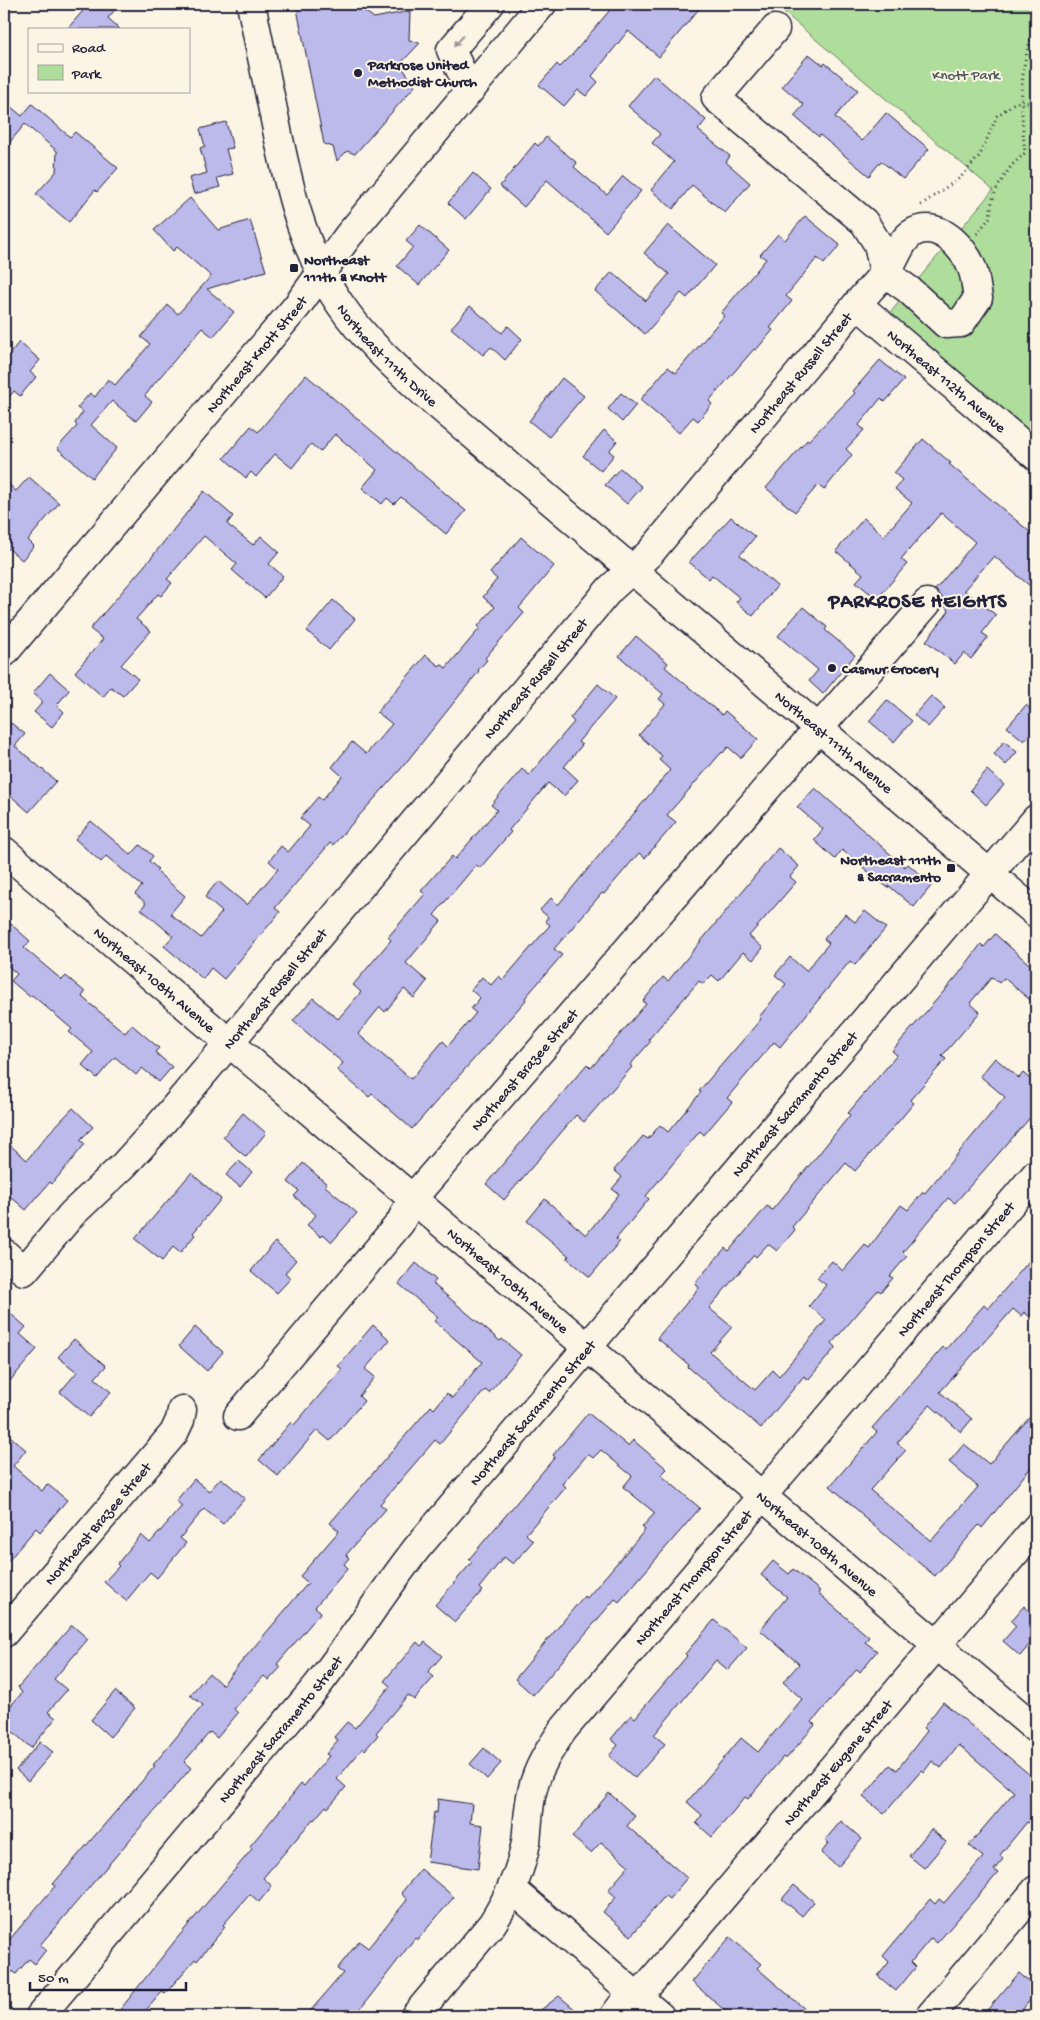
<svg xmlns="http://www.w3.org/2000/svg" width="1040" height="2020" viewBox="0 0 1040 2020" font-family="'Gochi Hand',sans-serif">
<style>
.green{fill:#afdd9b;stroke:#68806b}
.building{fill:#bcb9eb;stroke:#22223b}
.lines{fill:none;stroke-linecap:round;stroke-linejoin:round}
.minor-casing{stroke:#22223b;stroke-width:31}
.path{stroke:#22223b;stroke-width:3;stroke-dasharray:1 4;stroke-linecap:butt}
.minor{stroke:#fcf5e5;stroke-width:28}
.oneway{fill:#9a9698}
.poi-dot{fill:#22223b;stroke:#fcf5e5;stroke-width:2}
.labels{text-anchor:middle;stroke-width:4;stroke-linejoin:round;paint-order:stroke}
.poi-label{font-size:15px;font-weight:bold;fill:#22223b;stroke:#fcf5e5;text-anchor:start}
.park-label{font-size:15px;fill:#4c5a58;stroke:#fcf5e5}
.street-label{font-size:15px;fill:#22223b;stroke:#fcf5e5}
.district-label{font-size:20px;font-weight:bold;letter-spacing:1px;fill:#22223b;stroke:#fcf5e5}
</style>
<rect width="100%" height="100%" fill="#fcf5e5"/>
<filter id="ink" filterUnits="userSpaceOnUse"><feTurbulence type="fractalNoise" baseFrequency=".02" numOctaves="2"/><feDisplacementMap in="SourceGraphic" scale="10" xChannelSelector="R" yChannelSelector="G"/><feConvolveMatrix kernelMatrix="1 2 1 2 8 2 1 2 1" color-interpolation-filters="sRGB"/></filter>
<g filter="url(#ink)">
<path class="green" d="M 774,4 L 1036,4 L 1036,440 L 889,314 L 993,190 Z"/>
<path class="building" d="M 89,4 L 120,4 L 108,18 L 120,29 L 67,29 Z
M 296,4 L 355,4 L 374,18 L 410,11 L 409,40 L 420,43 L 400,64 L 415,86 L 355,154 L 347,151 L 337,161 L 333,147 L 324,144 Z
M 615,4 L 703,4 L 659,57 L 628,31 L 592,76 L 598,82 L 586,96 L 578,90 L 564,106 L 539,85 L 557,64 L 560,67 L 572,55 Z
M 809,54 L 823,65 L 825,63 L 858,90 L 835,117 L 862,141 L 886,113 L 929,149 L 903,179 L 881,161 L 869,176 L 820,135 L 819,137 L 794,116 L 804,105 L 782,86 Z
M 654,75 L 706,120 L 698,130 L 730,156 L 726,162 L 750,183 L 725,213 L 692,185 L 673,209 L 651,190 L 674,162 L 652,143 L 660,134 L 628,106 Z
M 4,101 L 22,116 L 32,104 L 70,137 L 75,132 L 118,168 L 97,192 L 95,190 L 69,222 L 36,194 L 56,172 L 57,151 L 25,124 L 4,149 Z
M 226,122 L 233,148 L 226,149 L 233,174 L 217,178 L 220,187 L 194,194 L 189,178 L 207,173 L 200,148 L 205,146 L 200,129 Z
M 546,137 L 577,163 L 574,167 L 607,195 L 623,176 L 641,191 L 606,232 L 547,180 L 524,207 L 500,186 L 535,143 L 538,146 Z
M 473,173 L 491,189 L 466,219 L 448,203 Z
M 190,198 L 218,230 L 250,220 L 266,271 L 207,289 L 234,312 L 213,337 L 202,328 L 154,384 L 145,396 L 152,402 L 136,421 L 112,401 L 91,425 L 117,448 L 92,478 L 57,448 L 77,426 L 75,423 L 83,412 L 77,408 L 90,393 L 95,397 L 108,379 L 115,385 L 150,344 L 141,337 L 168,305 L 178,314 L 211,276 L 177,247 L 173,251 L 154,230 Z
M 805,216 L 840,245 L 824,264 L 817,258 L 786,296 L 792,301 L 770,328 L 773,330 L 756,350 L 754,349 L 709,401 L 712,404 L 698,421 L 693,417 L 679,433 L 640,400 L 668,367 L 676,373 L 724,316 L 721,313 L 766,259 L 760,255 L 778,234 L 785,240 Z
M 420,225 L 449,250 L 419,285 L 397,266 L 413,247 L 406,241 Z
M 668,225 L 715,265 L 687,298 L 681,293 L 645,334 L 595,291 L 612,272 L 646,301 L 669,274 L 644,253 Z
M 470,306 L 502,333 L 508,326 L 522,339 L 505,360 L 491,347 L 483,355 L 451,328 Z
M 19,342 L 40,360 L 30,372 L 36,377 L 20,396 L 14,391 L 4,403 L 4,361 Z
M 880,360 L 904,380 L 885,402 L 881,398 L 859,425 L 864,430 L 846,449 L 852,455 L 824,490 L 818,485 L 795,512 L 766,488 L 807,440 L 808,441 L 855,393 L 853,391 Z
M 306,375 L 466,511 L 446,534 L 401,497 L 394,504 L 387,498 L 382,504 L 362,488 L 377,470 L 335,434 L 320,452 L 311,444 L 292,468 L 275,454 L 256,477 L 251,472 L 246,478 L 224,458 L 251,426 L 258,432 Z
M 562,378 L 584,396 L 549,437 L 529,421 Z
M 621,393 L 636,405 L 622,422 L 608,409 Z
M 604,430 L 617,441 L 609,451 L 614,455 L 601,471 L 583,456 Z
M 923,439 L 951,463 L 949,464 L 1036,537 L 1036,591 L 994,556 L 964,590 L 996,615 L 982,633 L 988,637 L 971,659 L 964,653 L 955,664 L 926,641 L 949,611 L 942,604 L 942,597 L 935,590 L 975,542 L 941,513 L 901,559 L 907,564 L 877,599 L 856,582 L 863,574 L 836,551 L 864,518 L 884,536 L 912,503 L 895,489 L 902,480 L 894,473 Z
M 620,468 L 642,487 L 627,504 L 605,485 Z
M 29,477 L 59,503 L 28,540 L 34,546 L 22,560 L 4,545 L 4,480 L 16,491 Z
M 204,491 L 233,516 L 227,524 L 253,545 L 261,536 L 279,552 L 269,564 L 283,576 L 265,598 L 232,570 L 237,564 L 204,536 L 167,579 L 172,583 L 161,596 L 158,594 L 136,619 L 151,631 L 121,665 L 138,679 L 123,696 L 111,687 L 103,697 L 75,672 L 103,639 L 90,629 L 151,558 Z
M 731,517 L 755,537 L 740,555 L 777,586 L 753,616 L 736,602 L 740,598 L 712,575 L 709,579 L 689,562 Z
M 521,537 L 554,566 L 519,608 L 524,613 L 485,658 L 487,660 L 478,670 L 479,671 L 400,770 L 333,845 L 330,843 L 275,908 L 280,912 L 224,979 L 211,968 L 203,979 L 164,946 L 173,936 L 141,909 L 146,903 L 135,894 L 142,886 L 106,856 L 101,862 L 75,839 L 91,821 L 131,855 L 140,845 L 153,856 L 149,861 L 158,869 L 156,871 L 185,896 L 170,914 L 201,938 L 222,912 L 205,897 L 218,881 L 247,905 L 278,869 L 269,861 L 281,846 L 288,852 L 310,826 L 300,818 L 318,797 L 322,800 L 342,776 L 332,767 L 352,742 L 366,754 L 392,724 L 377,712 L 426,655 L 439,666 L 441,664 L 446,668 L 480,628 L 478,626 L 495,607 L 483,597 L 497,579 L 490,573 Z
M 333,600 L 355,619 L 329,650 L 307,631 Z
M 803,607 L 827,627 L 825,630 L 855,655 L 823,694 L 809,681 L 818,670 L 778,636 Z
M 636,636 L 668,663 L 665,667 L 722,715 L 725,711 L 758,739 L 741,758 L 728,747 L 723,753 L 722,752 L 667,815 L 676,822 L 645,858 L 639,853 L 604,894 L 602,893 L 554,949 L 562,955 L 525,998 L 526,1000 L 412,1129 L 372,1094 L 369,1097 L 337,1070 L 343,1063 L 293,1021 L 313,998 L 338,1019 L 361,992 L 353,985 L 391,940 L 388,937 L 425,894 L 421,891 L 452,856 L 455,859 L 497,810 L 491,805 L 522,769 L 529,775 L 574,722 L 570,718 L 598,684 L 615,699 L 578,742 L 582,745 L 564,767 L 578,780 L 564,796 L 548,783 L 509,830 L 511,832 L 480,868 L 476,865 L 434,915 L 441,921 L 406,963 L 427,981 L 414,998 L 404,989 L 385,1012 L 380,1007 L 358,1034 L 411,1079 L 443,1041 L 448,1046 L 476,1013 L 471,1009 L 480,998 L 471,990 L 482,977 L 491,985 L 499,976 L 503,980 L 550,925 L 545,921 L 548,917 L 540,910 L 551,898 L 558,905 L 670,770 L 659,760 L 662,756 L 639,735 L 665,704 L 659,699 L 663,694 L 619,656 Z
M 50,673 L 69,690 L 57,705 L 64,712 L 52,727 L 34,712 L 43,702 L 33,693 Z
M 931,696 L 945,708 L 928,727 L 914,715 Z
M 887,700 L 912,721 L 894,742 L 869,721 Z
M 1026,705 L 1036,714 L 1036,726 L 1024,741 L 1007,727 Z
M 11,723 L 25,734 L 15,746 L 56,781 L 29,812 L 4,790 L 4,732 Z
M 1004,741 L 1017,752 L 1006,765 L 994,754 Z
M 987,770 L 1004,785 L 986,805 L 970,790 Z
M 815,788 L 905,867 L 908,864 L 932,885 L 914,907 L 889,886 L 888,888 L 842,850 L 835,859 L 814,840 L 823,829 L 797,807 Z
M 778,848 L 799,866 L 790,877 L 796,882 L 749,936 L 763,948 L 753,960 L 743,952 L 719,981 L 712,975 L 703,984 L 699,981 L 649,1039 L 651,1041 L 630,1065 L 632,1067 L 584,1122 L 576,1115 L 504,1200 L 486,1184 L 587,1064 L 591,1068 L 646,1004 L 643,1001 L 663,977 L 668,981 Z
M 865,911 L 886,928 L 855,965 L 850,961 L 780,1047 L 774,1042 L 727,1098 L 732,1102 L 704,1135 L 700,1131 L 646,1196 L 649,1199 L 616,1239 L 619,1242 L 590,1277 L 567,1258 L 569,1256 L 527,1221 L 545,1199 L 586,1235 L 619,1194 L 612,1189 L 622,1177 L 614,1170 L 643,1136 L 648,1139 L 660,1125 L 668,1132 L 701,1092 L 699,1091 L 761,1019 L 759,1017 L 786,984 L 775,975 L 790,957 L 806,971 L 829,943 L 824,939 L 845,914 L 855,922 Z
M 4,918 L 30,941 L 24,948 L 62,980 L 66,976 L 85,992 L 82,997 L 125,1033 L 132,1025 L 159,1048 L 155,1052 L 172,1067 L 159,1082 L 142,1068 L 136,1075 L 115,1057 L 97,1078 L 82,1065 L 93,1052 L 69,1032 L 72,1029 L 32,995 L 30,997 L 11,981 L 17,974 L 4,962 Z
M 995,934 L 1036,970 L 1036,1005 L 1004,978 L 999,983 L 992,977 L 970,1003 L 980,1012 L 942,1056 L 946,1059 L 910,1100 L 914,1103 L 893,1128 L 855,1171 L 846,1163 L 792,1227 L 795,1230 L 777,1251 L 768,1244 L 756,1257 L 754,1255 L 709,1308 L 732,1327 L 710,1352 L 755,1390 L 773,1370 L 779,1376 L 826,1320 L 809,1306 L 826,1285 L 817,1278 L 832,1261 L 843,1271 L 865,1245 L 869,1248 L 901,1205 L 908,1210 L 923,1192 L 924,1194 L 1005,1097 L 980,1076 L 995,1058 L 1019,1078 L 1023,1073 L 1036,1084 L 1036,1111 L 955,1203 L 948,1198 L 903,1252 L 907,1256 L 890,1276 L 893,1278 L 881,1292 L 878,1290 L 832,1343 L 836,1347 L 808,1380 L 804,1376 L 761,1428 L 688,1367 L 689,1365 L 657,1338 L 699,1288 L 695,1283 L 725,1248 L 729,1251 L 767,1206 L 772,1210 L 818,1155 L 850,1115 L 848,1113 L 897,1055 L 892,1051 L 958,975 L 981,944 L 984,947 Z
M 73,1108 L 93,1127 L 80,1140 L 85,1144 L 52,1184 L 50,1182 L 26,1210 L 4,1191 L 4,1140 L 27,1160 L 47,1135 Z
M 243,1113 L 266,1133 L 246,1157 L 223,1137 Z
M 239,1161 L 252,1172 L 240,1187 L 226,1175 Z
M 303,1163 L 327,1184 L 325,1186 L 357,1213 L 332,1242 L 323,1234 L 321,1237 L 307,1225 L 316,1215 L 294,1196 L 299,1191 L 288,1182 Z
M 191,1173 L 221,1199 L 193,1233 L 195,1235 L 180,1253 L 173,1247 L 162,1261 L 135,1239 Z
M 275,1242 L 296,1260 L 285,1273 L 291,1278 L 277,1293 L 251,1271 Z
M 1036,1253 L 1036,1322 L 1024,1312 L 1021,1316 L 1013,1309 L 940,1392 L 972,1419 L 961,1432 L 930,1405 L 897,1443 L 906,1450 L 870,1490 L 931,1541 L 978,1487 L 949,1462 L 964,1444 L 989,1464 L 1036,1410 L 1036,1461 L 982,1528 L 979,1525 L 935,1576 L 862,1516 L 863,1515 L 830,1486 L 877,1432 L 872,1428 L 943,1347 L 946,1349 L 984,1305 L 988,1309 Z
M 416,1263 L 436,1280 L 433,1284 L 500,1341 L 502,1339 L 521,1355 L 489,1393 L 485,1390 L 440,1444 L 435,1440 L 380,1504 L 386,1509 L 346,1555 L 349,1558 L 344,1564 L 348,1568 L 315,1607 L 321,1612 L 277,1664 L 281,1667 L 269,1680 L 264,1676 L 234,1709 L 238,1713 L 217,1738 L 210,1732 L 184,1762 L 191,1768 L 40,1945 L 46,1950 L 35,1964 L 29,1959 L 16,1974 L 13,1971 L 4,1983 L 4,1946 L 55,1886 L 53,1884 L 155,1766 L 153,1765 L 203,1705 L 190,1695 L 209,1673 L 222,1685 L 308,1583 L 300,1576 L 339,1531 L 330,1523 L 431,1406 L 434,1409 L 447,1393 L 452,1398 L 482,1362 L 434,1321 L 438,1317 L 399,1284 Z
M 4,1308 L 26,1327 L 20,1334 L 37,1349 L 4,1388 Z
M 373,1325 L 390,1340 L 365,1369 L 375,1377 L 359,1396 L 364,1401 L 330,1441 L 317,1430 L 278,1476 L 259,1460 L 291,1422 L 294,1425 L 342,1369 L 338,1366 Z
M 195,1327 L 223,1352 L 207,1371 L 179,1346 Z
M 74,1339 L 106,1366 L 95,1378 L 111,1392 L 89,1417 L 60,1392 L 77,1372 L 58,1357 Z
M 588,1413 L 628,1446 L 633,1440 L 667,1469 L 661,1475 L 700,1508 L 619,1602 L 615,1599 L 533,1695 L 515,1679 L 584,1596 L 587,1598 L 645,1530 L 642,1527 L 655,1513 L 623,1487 L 632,1476 L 601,1450 L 593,1458 L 588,1454 L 562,1484 L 566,1487 L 526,1534 L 533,1541 L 513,1564 L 504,1557 L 479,1588 L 482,1591 L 455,1622 L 435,1605 L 472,1562 L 469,1559 L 555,1457 L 553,1455 Z
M 4,1431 L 26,1450 L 13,1466 L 42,1491 L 47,1484 L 67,1500 L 40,1532 L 36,1528 L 4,1566 Z
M 221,1478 L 245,1498 L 223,1524 L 204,1509 L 180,1538 L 186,1543 L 157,1578 L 150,1572 L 126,1601 L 104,1582 L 119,1566 L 117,1564 L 141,1535 L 150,1543 L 182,1506 L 176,1501 L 194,1479 L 209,1491 Z
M 773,1561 L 789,1574 L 793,1569 L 820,1591 L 818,1593 L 869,1637 L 865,1642 L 877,1651 L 860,1672 L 857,1669 L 812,1722 L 815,1725 L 786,1759 L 783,1757 L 748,1799 L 745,1797 L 712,1837 L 696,1823 L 702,1815 L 687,1802 L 741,1738 L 758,1752 L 802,1699 L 783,1682 L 799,1664 L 760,1630 L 787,1597 L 761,1575 Z
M 1024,1606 L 1036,1617 L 1036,1637 L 1020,1656 L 1003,1641 L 1016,1626 L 1011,1621 Z
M 714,1620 L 747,1648 L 728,1670 L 716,1660 L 654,1735 L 665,1744 L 635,1778 L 609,1756 L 618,1745 L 611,1739 L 631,1715 L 635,1718 L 687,1656 L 685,1654 Z
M 72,1625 L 88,1639 L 54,1679 L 67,1690 L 48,1712 L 56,1718 L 31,1748 L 4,1724 L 4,1713 L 22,1693 L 18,1687 Z
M 417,1642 L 421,1646 L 425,1642 L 442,1656 L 428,1672 L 434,1677 L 414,1700 L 408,1695 L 376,1733 L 378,1735 L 365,1750 L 363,1748 L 337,1779 L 346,1787 L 328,1808 L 326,1806 L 314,1820 L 313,1819 L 263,1878 L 272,1886 L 259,1902 L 250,1894 L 223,1925 L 225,1927 L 197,1961 L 195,1959 L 165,1994 L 162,1992 L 141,2016 L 115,2016 L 174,1942 L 252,1849 L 250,1846 L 289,1799 L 301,1784 L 304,1786 L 329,1756 L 326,1754 L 338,1740 L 334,1737 L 347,1722 L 355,1728 L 390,1686 L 384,1681 Z
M 115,1691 L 135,1708 L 110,1737 L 91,1720 Z
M 943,1702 L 1036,1780 L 1036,1830 L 1027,1822 L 1000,1855 L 1003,1859 L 994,1870 L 998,1873 L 937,1943 L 931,1938 L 911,1962 L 916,1967 L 896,1991 L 878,1976 L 889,1962 L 883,1956 L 930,1899 L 935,1904 L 939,1899 L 944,1903 L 983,1857 L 969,1845 L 1014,1792 L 959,1745 L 941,1768 L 932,1761 L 924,1772 L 922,1770 L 884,1814 L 863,1797 L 890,1765 L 897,1770 L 927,1731 L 923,1728 Z
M 40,1742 L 53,1752 L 28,1781 L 16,1770 Z
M 484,1748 L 501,1763 L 487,1779 L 470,1764 Z
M 609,1793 L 635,1816 L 627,1826 L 687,1878 L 669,1899 L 665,1896 L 631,1936 L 603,1912 L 616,1897 L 608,1890 L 629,1866 L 601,1842 L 591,1853 L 572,1837 Z
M 438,1799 L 472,1804 L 470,1823 L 483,1825 L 478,1869 L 427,1862 L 434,1812 L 437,1813 Z
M 841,1821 L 862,1839 L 838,1867 L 821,1853 L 829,1843 L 825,1840 Z
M 931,1829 L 946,1842 L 924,1868 L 909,1856 Z
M 421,1869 L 454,1897 L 417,1940 L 415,1938 L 355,2016 L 306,2016 L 343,1973 L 337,1969 L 359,1941 L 368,1948 L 407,1900 L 401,1893 Z
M 794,1885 L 814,1902 L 802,1916 L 782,1899 Z
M 730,1937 L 761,1964 L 757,1968 L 813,2016 L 731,2016 L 692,1982 Z
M 1019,1973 L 1036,1987 L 1036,1993 L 1017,2016 L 982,2016 Z
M 559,1996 L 583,2016 L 533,2016 Z"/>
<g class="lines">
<g class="minor-casing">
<g id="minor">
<path id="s1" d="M 251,4 C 259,41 266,78 274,115 C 287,180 301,248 340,304 C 363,338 394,366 425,394 L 1036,913"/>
<path d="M 775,29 L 716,98 L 864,222 L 878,244 L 884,272"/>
<path d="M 470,90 L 451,50 L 490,4"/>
<path id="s2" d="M 857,304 L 1036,456"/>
<path id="s3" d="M 4,653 L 297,306 L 348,236 L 542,4"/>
<path id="s4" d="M 4,851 L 1036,1729"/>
<path id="s5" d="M 4,1253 L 24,1271 L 72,1214 L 124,1165 L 154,1132 L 610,589 L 650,553 L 857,304 C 868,291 880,279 890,266 C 897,256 900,242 911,234 C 936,217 964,247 972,268 C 976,278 976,289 978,298 L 961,323 L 946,324 L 909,290 L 884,272"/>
<path id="s6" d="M 238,1416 L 400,1223 L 412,1199 L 927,603"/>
<path id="s7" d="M 4,1633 L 174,1433 L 180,1420 L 182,1410"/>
<path d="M 512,1889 L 660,2016"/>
<path id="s8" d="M 638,1997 L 1036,1528"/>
<path id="s9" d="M 40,2016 L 317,1686 C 352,1641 382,1593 417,1548 L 1036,819"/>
<path id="s10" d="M 415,2016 L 492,1924 C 508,1899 521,1871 526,1842 C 528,1825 528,1808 532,1792 C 537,1768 550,1749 563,1730 L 1036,1174"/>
<path d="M 614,2016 L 632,1992"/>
<path d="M 930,2016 L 1036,1890"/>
</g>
</g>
<path class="path" d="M 921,205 L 961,177 L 980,155 L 997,116 L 1013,104 L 1021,101 L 1036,105
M 977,234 L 990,217 L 992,201 L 997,188 L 1011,166 L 1025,153 C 1021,111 1017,66 1036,27"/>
<use href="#minor" class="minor"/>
</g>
<defs><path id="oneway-solid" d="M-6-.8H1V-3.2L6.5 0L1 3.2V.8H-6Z" transform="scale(1.25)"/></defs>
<use class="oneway" href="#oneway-solid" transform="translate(459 41) rotate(130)"/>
</g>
<g class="poi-dot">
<circle cx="358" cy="73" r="5"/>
<rect x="289" y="263" width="10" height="10" rx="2.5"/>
<circle cx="832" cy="668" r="5"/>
<rect x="946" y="863" width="10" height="10" rx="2.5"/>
</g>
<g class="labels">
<g class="poi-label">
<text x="368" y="69">Parkrose United<tspan x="368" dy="17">Methodist Church</tspan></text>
<text x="304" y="264">Northeast<tspan x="304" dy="17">111th &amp; Knott</tspan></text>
<text x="842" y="673">Casmur Grocery</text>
<text x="941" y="864" text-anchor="end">Northeast 111th<tspan x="941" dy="17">&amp; Sacramento</tspan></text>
</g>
<g class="park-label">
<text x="966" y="79">Knott Park</text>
</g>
<g class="street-label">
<text dy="5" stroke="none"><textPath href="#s3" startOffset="391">Northeast Knott Street</textPath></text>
<text dy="5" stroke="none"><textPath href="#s1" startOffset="385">Northeast 111th Drive</textPath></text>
<text dy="5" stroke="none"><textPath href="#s5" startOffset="1215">Northeast Russell Street</textPath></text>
<text dy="5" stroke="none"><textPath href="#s2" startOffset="118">Northeast 112th Avenue</textPath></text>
<text dy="5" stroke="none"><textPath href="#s5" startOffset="810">Northeast Russell Street</textPath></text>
<text dy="5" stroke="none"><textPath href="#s1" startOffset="976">Northeast 111th Avenue</textPath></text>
<text dy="5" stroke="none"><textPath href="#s4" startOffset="198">Northeast 108th Avenue</textPath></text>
<text dy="5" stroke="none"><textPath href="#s5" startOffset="405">Northeast Russell Street</textPath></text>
<text dy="5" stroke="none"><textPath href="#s6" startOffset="450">Northeast Brazee Street</textPath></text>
<text dy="5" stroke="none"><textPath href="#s9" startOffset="1184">Northeast Sacramento Street</textPath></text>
<text dy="5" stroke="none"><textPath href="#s10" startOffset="935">Northeast Thompson Street</textPath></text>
<text dy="5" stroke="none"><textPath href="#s4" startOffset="662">Northeast 108th Avenue</textPath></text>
<text dy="5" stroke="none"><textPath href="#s9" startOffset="779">Northeast Sacramento Street</textPath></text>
<text dy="5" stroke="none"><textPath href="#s7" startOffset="144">Northeast Brazee Street</textPath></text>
<text dy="5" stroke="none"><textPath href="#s4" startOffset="1068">Northeast 108th Avenue</textPath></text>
<text dy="5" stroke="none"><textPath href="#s10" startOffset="530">Northeast Thompson Street</textPath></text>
<text dy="5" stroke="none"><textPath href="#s9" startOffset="374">Northeast Sacramento Street</textPath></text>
<text dy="5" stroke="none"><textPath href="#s8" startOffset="308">Northeast Eugene Street</textPath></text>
</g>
<g class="district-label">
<text x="918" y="607">PARKROSE HEIGHTS</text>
</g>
</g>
<rect width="1040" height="2020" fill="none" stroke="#fcf5e5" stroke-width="20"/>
<rect x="10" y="10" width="1020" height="2000" fill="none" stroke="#22223b" stroke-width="2" filter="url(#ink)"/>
<rect x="28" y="28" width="162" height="65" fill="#fcf5e5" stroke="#a5a1a1"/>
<rect x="38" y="44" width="25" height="8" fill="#fcf5e5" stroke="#a5a1a1"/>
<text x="72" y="52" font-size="15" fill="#22223b">Road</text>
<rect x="38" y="65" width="25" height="15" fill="#afdd9b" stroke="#a5a1a1"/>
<text x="72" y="78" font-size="15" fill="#22223b">Park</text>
<path d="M30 1982v8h156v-8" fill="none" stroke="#22223b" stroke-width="2.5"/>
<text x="38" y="1982" font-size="15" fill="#22223b" stroke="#fcf5e5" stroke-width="4" paint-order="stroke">50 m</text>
</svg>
